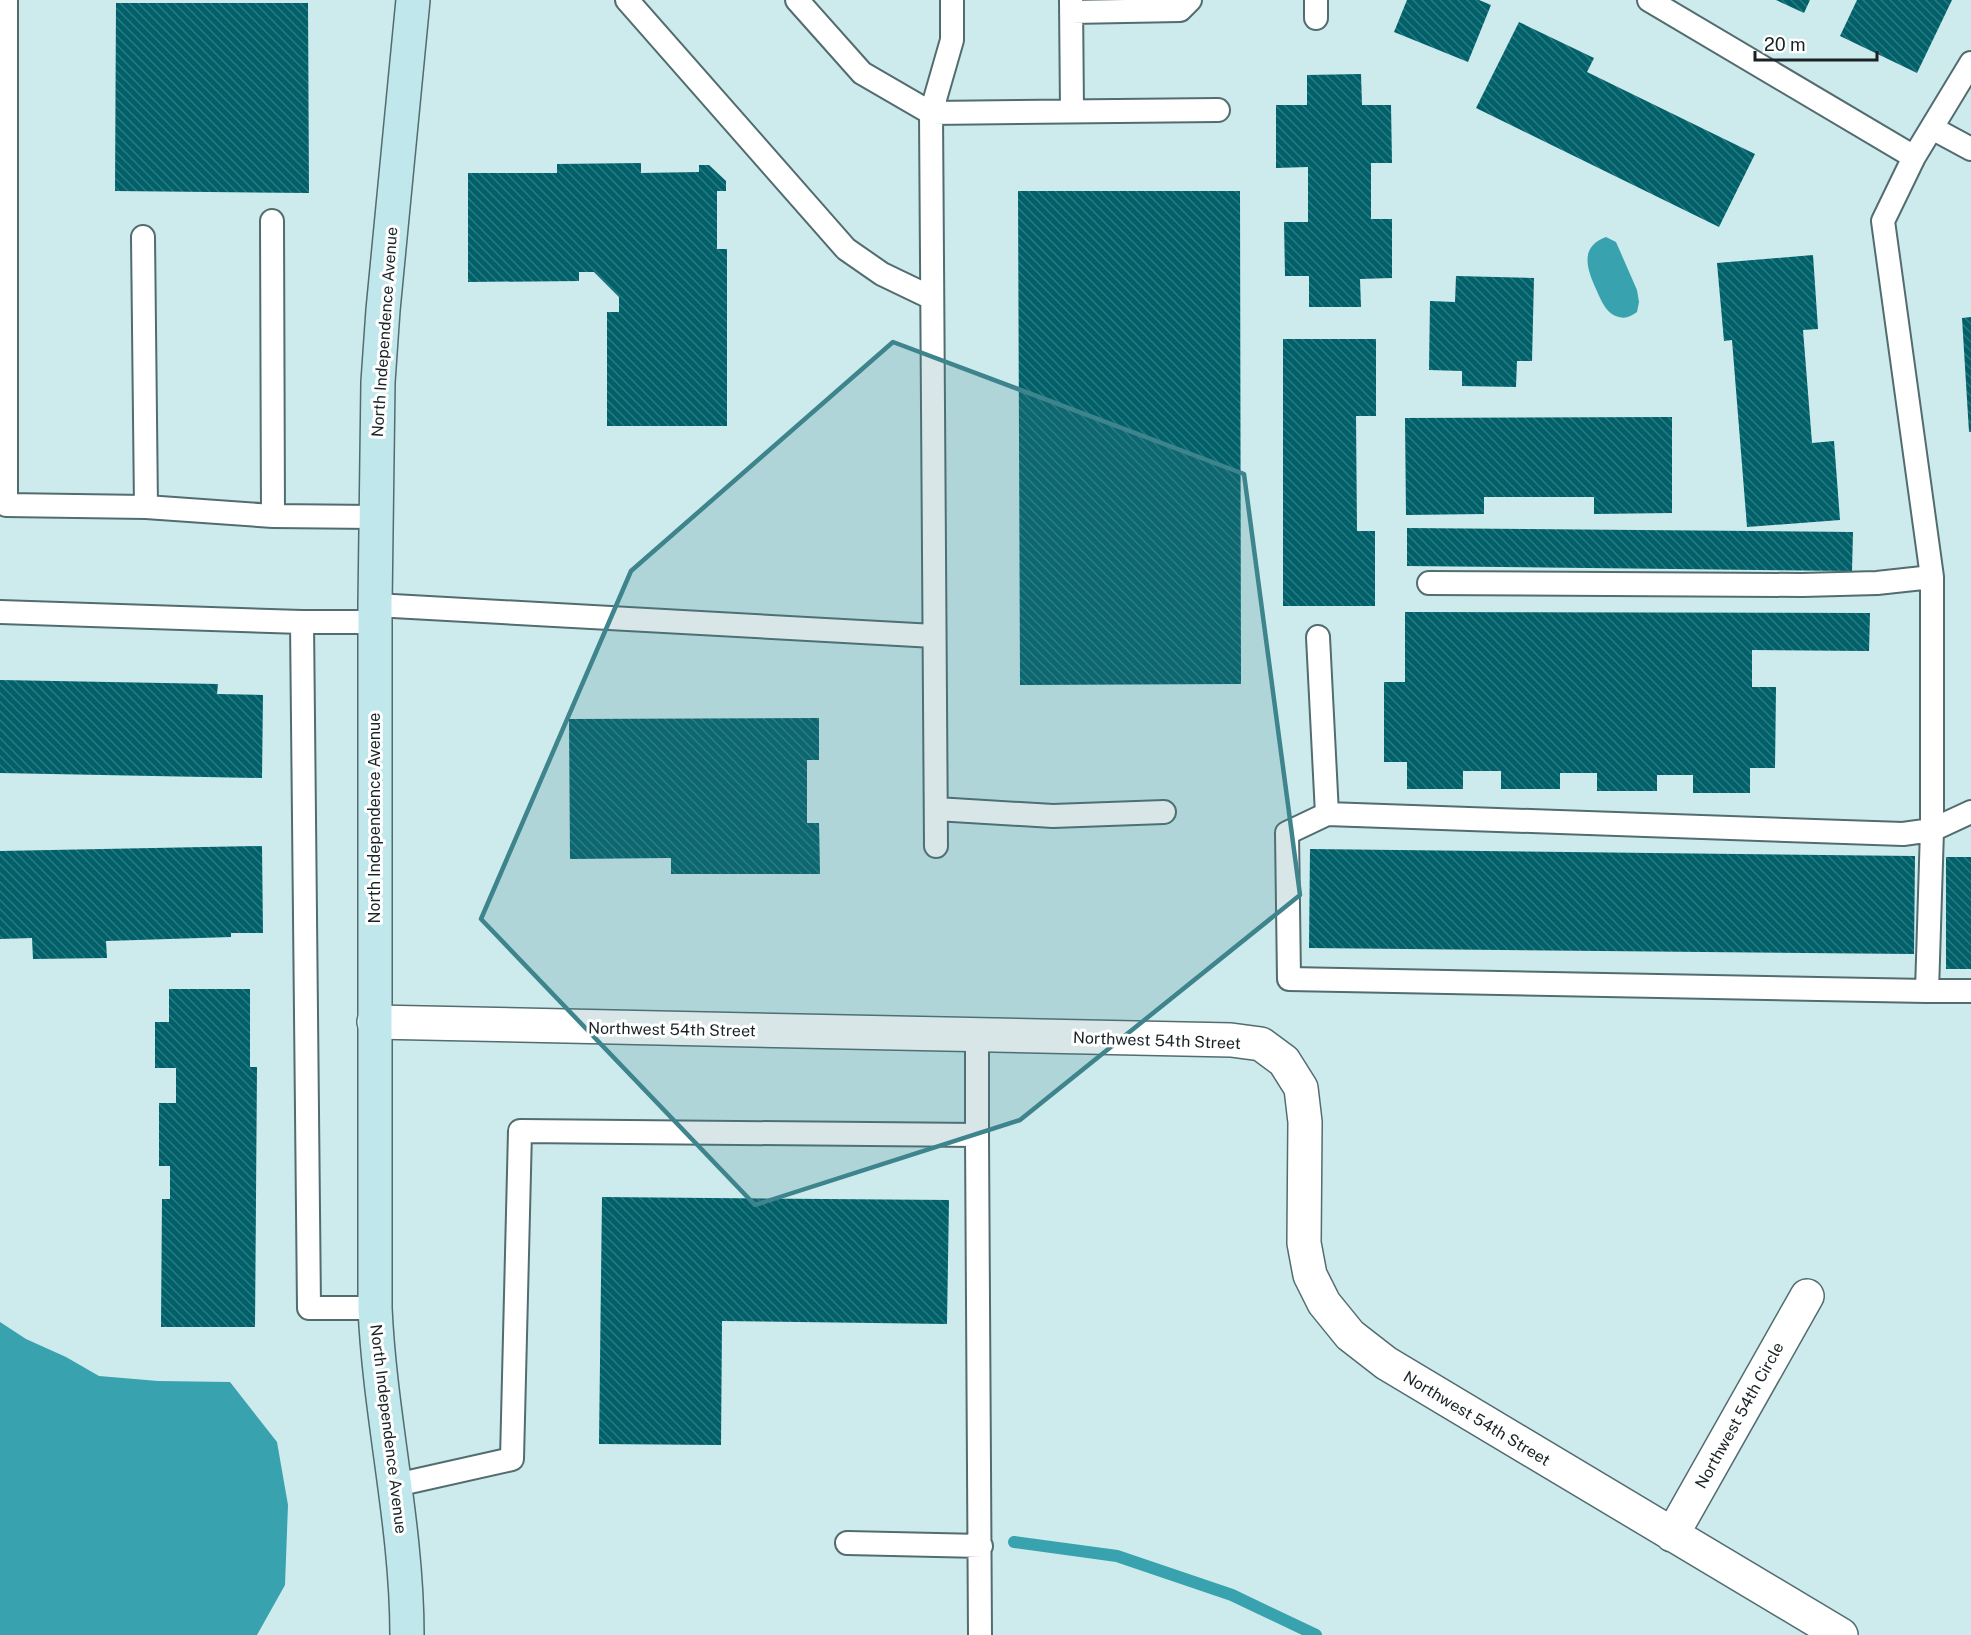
<svg xmlns="http://www.w3.org/2000/svg" width="1971" height="1635" viewBox="0 0 1971 1635" font-family="'Public Sans',sans-serif">
<style>
.water{fill:#38a2ae}
.lines{fill:none;stroke-linecap:round;stroke-linejoin:round}
.stream{stroke:#38a2ae;stroke-width:12}
.building{fill:url(#building-back-hatch)}
.lane-casing{stroke:#526c6f;stroke-width:26}
.street-casing{stroke:#526c6f;stroke-width:36}
.secondary-casing{stroke:#526c6f;stroke-width:36}
.lane{stroke:#fff;stroke-width:22}
.street{stroke:#fff;stroke-width:33}
.secondary{stroke:#c0e7eb;stroke-width:33}
.marked{fill:#3d848c;fill-opacity:0.2;stroke:#3d848c;stroke-width:4.5;stroke-linejoin:round}
.labels{text-anchor:middle;stroke-width:6;stroke-linejoin:round;paint-order:stroke}
.street-label{font-size:16px;fill:#192325;stroke:#fff}
</style>
<defs>
<pattern id="building-back-hatch" width="6" height="6" patternUnits="userSpaceOnUse" patternTransform="scale(1.5)"><rect width="6" height="6" fill="#00616a"/><path d="M-1 5l2 2M0 0l6 6M5-1l2 2" fill="none" stroke="#2e787f"/></pattern>
</defs>
<rect width="100%" height="100%" fill="#cdeaed"/>
<path class="water" d="M 1606,237 L 1616,242 L 1637,290 L 1639,302 L 1637,312 C 1631,316 1626,319 1619,317 C 1606,314 1601,300 1596,289 C 1587,269 1579,247 1606,237 Z
M 0,1322 L 26,1339 L 66,1357 L 99,1376 L 158,1381 L 230,1382 L 277,1442 L 288,1505 L 285,1585 L 257,1635 L 0,1635 Z"/>
<g class="lines">
<path class="stream" d="M 1014,1542 L 1117,1556 L 1232,1595 L 1316,1635"/>
</g>
<path class="building" d="M 1407,0 L 1479,0 L 1491,5 L 1468,62 L 1394,32 Z
M 1776,0 L 1810,0 L 1804,13 Z
M 1857,0 L 1952,0 L 1917,73 L 1840,36 Z
M 116,3 L 308,3 L 309,193 L 115,191 Z
M 1519,22 L 1594,58 L 1587,72 L 1755,154 L 1719,227 L 1476,108 Z
M 1361,74 L 1362,105 L 1391,105 L 1392,163 L 1371,163 L 1371,219 L 1392,219 L 1392,278 L 1360,279 L 1361,307 L 1309,307 L 1309,276 L 1285,276 L 1284,222 L 1308,222 L 1308,167 L 1276,168 L 1276,105 L 1307,105 L 1307,75 Z
M 641,163 L 641,173 L 699,172 L 699,165 L 709,165 L 726,181 L 726,191 L 717,191 L 717,249 L 727,249 L 727,426 L 607,426 L 607,312 L 619,312 L 619,297 L 594,272 L 579,272 L 579,281 L 468,282 L 468,173 L 557,173 L 557,164 Z
M 1018,191 L 1240,191 L 1241,684 L 1020,685 Z
M 1813,255 L 1818,329 L 1803,330 L 1812,443 L 1834,441 L 1840,520 L 1747,527 L 1732,340 L 1724,341 L 1717,263 Z
M 1456,276 L 1534,278 L 1532,361 L 1517,361 L 1516,387 L 1462,386 L 1462,371 L 1429,370 L 1430,301 L 1455,302 Z
M 1971,317 L 1971,432 L 1969,432 L 1962,318 Z
M 1283,339 L 1376,339 L 1376,416 L 1356,416 L 1357,531 L 1375,531 L 1375,606 L 1283,606 Z
M 1672,417 L 1672,513 L 1594,514 L 1594,497 L 1484,497 L 1484,514 L 1406,515 L 1405,418 Z
M 1407,528 L 1853,532 L 1852,571 L 1407,566 Z
M 1405,612 L 1870,613 L 1869,651 L 1752,650 L 1752,687 L 1776,687 L 1775,768 L 1750,768 L 1750,793 L 1693,793 L 1693,775 L 1657,775 L 1657,791 L 1597,791 L 1597,773 L 1560,773 L 1560,789 L 1501,789 L 1501,771 L 1463,771 L 1463,789 L 1407,789 L 1407,762 L 1384,762 L 1384,682 L 1405,682 Z
M 0,680 L 218,684 L 217,694 L 263,695 L 262,778 L 0,773 Z
M 819,718 L 819,760 L 807,760 L 807,823 L 819,823 L 820,874 L 671,874 L 671,858 L 570,859 L 569,719 Z
M 262,846 L 263,933 L 231,933 L 231,937 L 106,941 L 107,958 L 33,959 L 32,938 L 0,939 L 0,851 Z
M 1310,849 L 1915,856 L 1914,954 L 1309,948 Z
M 1946,857 L 1971,857 L 1971,969 L 1946,969 Z
M 169,989 L 250,989 L 250,1067 L 257,1067 L 255,1327 L 161,1327 L 162,1199 L 170,1199 L 170,1166 L 159,1166 L 159,1103 L 176,1103 L 176,1068 L 155,1068 L 155,1022 L 169,1022 Z
M 602,1197 L 949,1200 L 947,1324 L 722,1321 L 721,1445 L 599,1444 Z"/>
<g class="lines">
<g class="lane-casing">
<path id="lane" d="M 6,0 L 6,505 L 146,507 L 273,516 L 375,517
M 627,0 L 846,249 L 882,274 L 932,298
M 797,0 L 862,73 L 931,113 L 1218,110
M 1071,0 L 1072,111
M 1649,0 L 1914,157
M 1071,12 L 1180,10 L 1190,0
M 1316,18 L 1316,0
M 1971,63 L 1914,157 L 1883,221 L 1932,577 L 1932,830 L 1927,991 L 1971,991
M 1932,128 L 1971,149
M 272,221 L 273,516
M 143,237 L 146,507
M 1429,583 L 1802,585 L 1877,583 L 1932,577
M 375,605 L 934,636
M 0,612 L 302,622 L 309,1308 L 375,1308
M 302,622 L 375,622
M 1318,637 L 1327,814
M 936,809 L 1053,816 L 1164,812
M 936,846 L 931,113 L 952,40 L 952,0
M 1927,991 L 1289,979 L 1287,833 L 1327,814 L 1903,834 L 1932,830 L 1971,812
M 977,1135 L 980,1635
M 396,1485 L 512,1459 L 520,1131 L 977,1135 L 977,1036
M 847,1543 L 981,1546"/>
</g>
<g class="street-casing">
<path id="street" d="M 374,1022 L 1231,1040 L 1261,1044 L 1284,1061 L 1301,1088 L 1305,1122 L 1304,1243 L 1310,1275 L 1324,1303 L 1350,1335 L 1386,1363 L 1841,1635
M 1672,1535 L 1807,1296"/>
</g>
<g class="secondary-casing">
<path id="secondary" d="M 407,1635 C 407,1525 380,1418 375,1308 L 375,605 L 378,382 L 383,310 L 413,0"/>
</g>
<use href="#lane" class="lane"/>
<use href="#street" class="street"/>
<use href="#secondary" class="secondary"/>
</g>
<path class="marked" d="M 893,342 L 1244,474 L 1300,895 L 1020,1120 L 755,1205 L 481,919 L 631,571 Z"/>
<g class="labels">
<g class="street-label">
<text transform="translate(384 332) rotate(-86)" y="6">North Independence Avenue</text>
<text transform="translate(374 818) rotate(-90)" y="6">North Independence Avenue</text>
<text transform="translate(672 1029) rotate(1)" y="6">Northwest 54th Street</text>
<text transform="translate(1157 1040) rotate(2)" y="6">Northwest 54th Street</text>
<text transform="translate(1739 1415) rotate(-61)" y="6">Northwest 54th Circle</text>
<text transform="translate(1477 1418) rotate(31)" y="6">Northwest 54th Street</text>
<text transform="translate(389 1429) rotate(83)" y="6">North Independence Avenue</text>
</g>
</g>
<path d="M1755 51v9h122v-9" fill="none" stroke="#192325" stroke-width="3"/>
<text x="1764" y="51" font-size="18" fill="#192325" stroke="#ffffff" stroke-width="4.5" paint-order="stroke">20 m</text>
</svg>
